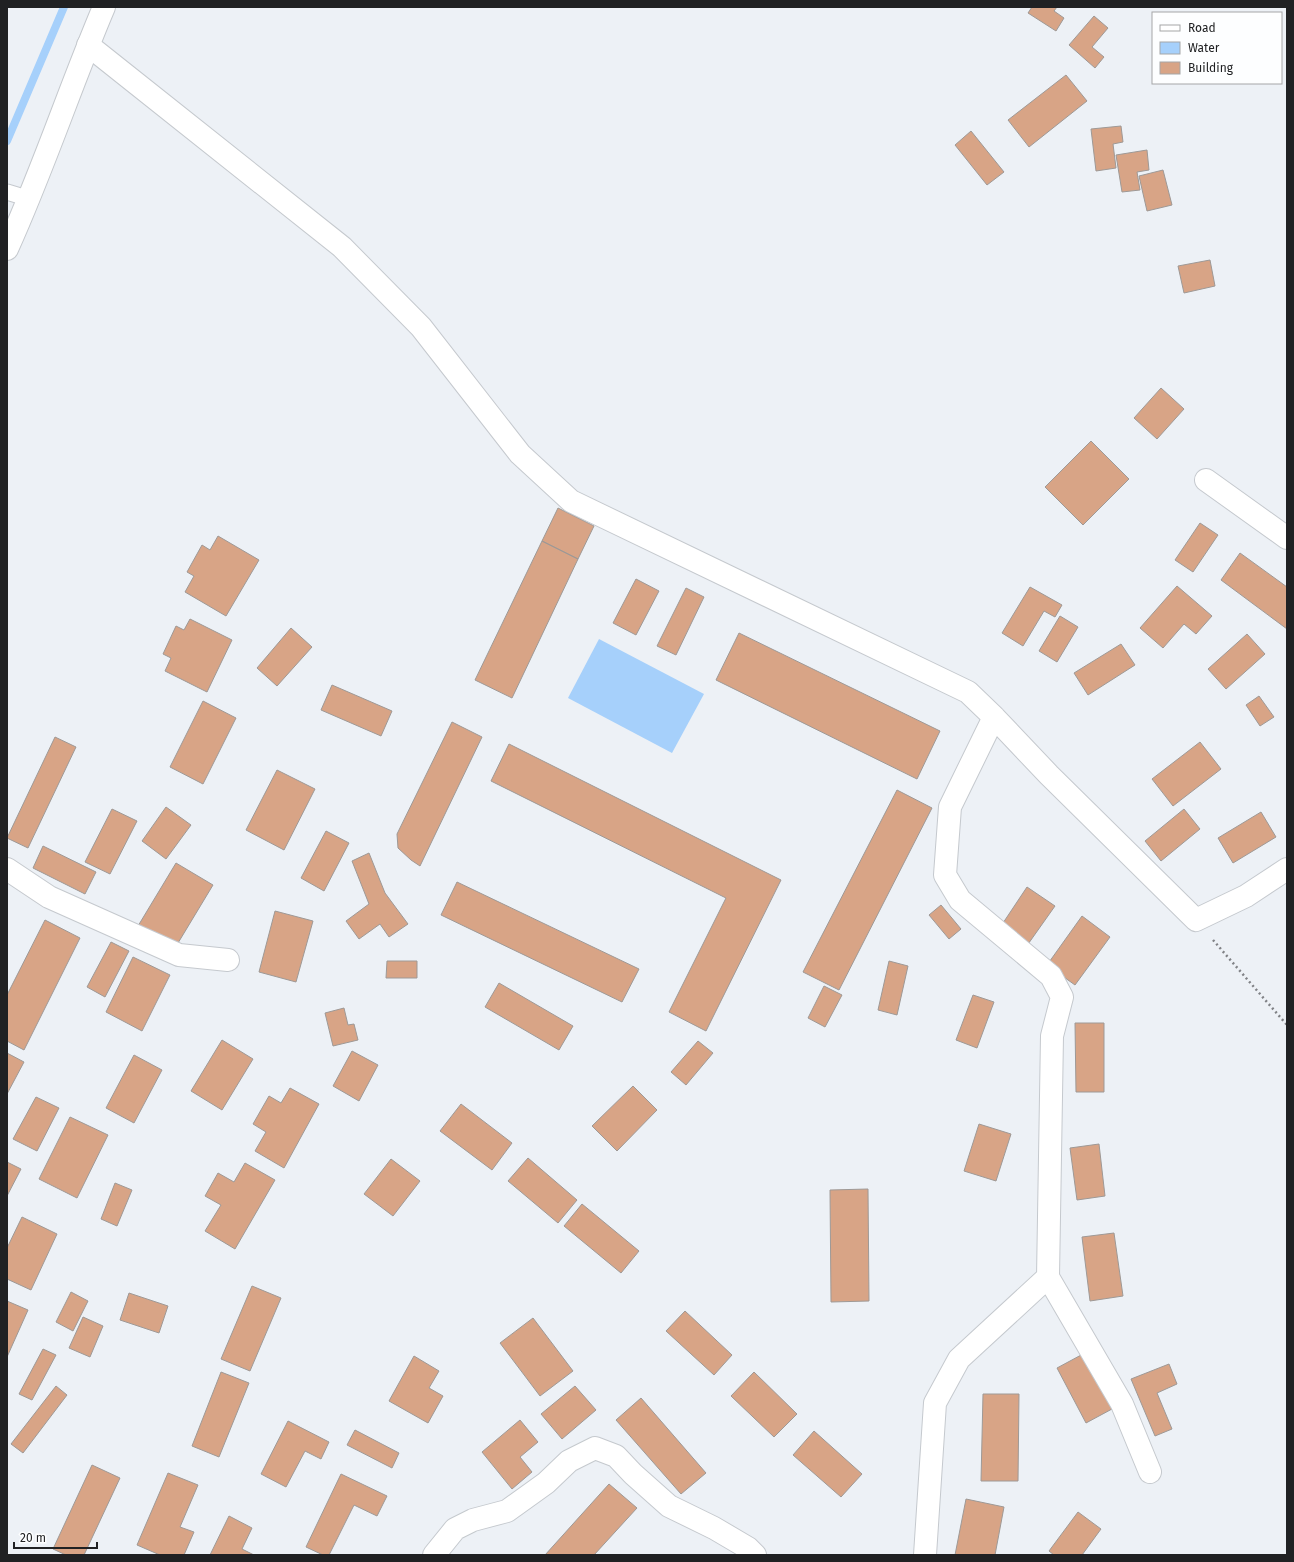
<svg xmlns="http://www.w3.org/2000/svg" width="1294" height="1562" viewBox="0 0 1294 1562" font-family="'Fira Sans',sans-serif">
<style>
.water{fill:#a6d0fb}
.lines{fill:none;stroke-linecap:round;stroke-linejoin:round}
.stream{stroke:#a6d0fb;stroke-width:8}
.building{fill:#d8a486;stroke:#9e9996}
.lane-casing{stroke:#c5c9ce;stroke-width:17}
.street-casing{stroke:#c5c9ce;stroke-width:24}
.secondary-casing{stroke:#c5c9ce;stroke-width:24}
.path{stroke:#808286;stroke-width:2.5;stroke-dasharray:2 3;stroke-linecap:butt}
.lane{stroke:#fff;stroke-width:15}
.street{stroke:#fff;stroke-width:22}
.secondary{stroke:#fff;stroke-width:22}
</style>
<rect width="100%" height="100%" fill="#edf1f6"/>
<path class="water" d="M 599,639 L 704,694 L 672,753 L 568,698 Z"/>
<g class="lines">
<path class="stream" d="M 7,141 L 64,7"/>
</g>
<path class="building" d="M 1032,7 L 1057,7 L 1054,11 L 1064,18 L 1056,31 L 1028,13 Z
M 1094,16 L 1108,28 L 1092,47 L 1104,57 L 1095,68 L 1069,45 Z
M 1066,75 L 1087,101 L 1029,147 L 1008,120 Z
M 1121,126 L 1123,142 L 1113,144 L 1116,168 L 1096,171 L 1091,129 Z
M 971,131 L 1004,172 L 987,185 L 955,145 Z
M 1147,150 L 1149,170 L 1137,172 L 1140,190 L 1122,192 L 1116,155 Z
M 1163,170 L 1172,205 L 1147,211 L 1139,176 Z
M 1210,260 L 1215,286 L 1184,293 L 1178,266 Z
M 1161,388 L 1184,409 L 1157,439 L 1134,418 Z
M 1091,441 L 1129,479 L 1083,525 L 1045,487 Z
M 558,508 L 594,526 L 578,559 L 542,541 Z
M 1200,523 L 1218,535 L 1193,572 L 1175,560 Z
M 218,536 L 259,560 L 226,616 L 185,592 L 194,576 L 187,572 L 202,545 L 210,550 Z
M 542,541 L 578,559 L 512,698 L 475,680 Z
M 1240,553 L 1287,587 L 1287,629 L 1221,580 Z
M 636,579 L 659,591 L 636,635 L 613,623 Z
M 1177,586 L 1212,616 L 1196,634 L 1184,624 L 1163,648 L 1140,628 Z
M 1030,587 L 1062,605 L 1055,617 L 1044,611 L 1023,646 L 1002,633 Z
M 686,588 L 704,597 L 676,655 L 657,646 Z
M 1060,616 L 1078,627 L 1057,662 L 1039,651 Z
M 190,619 L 232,640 L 207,692 L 165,671 L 171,658 L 163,654 L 176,626 L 184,630 Z
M 291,628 L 312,647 L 277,686 L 257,668 Z
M 739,633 L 940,731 L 917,779 L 716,680 Z
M 1247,634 L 1265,654 L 1226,689 L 1208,669 Z
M 1121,644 L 1135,665 L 1088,695 L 1074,673 Z
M 332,685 L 392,711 L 381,736 L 321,710 Z
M 1259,696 L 1274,717 L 1260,726 L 1246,705 Z
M 203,701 L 236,718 L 203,784 L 170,767 Z
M 452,722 L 482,737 L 420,866 L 411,860 L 398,848 L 397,834 Z
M 55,737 L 76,747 L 28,848 L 7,838 Z
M 1200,742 L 1221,769 L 1173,806 L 1152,779 Z
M 509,744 L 781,880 L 706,1031 L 669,1012 L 726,898 L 491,781 Z
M 277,770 L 315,789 L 284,850 L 246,830 Z
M 897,790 L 932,808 L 839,990 L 803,972 Z
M 166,807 L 191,825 L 166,859 L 142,841 Z
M 112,809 L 137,821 L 110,874 L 85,862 Z
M 1184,809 L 1200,829 L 1161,861 L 1145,841 Z
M 1261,812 L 1276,837 L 1233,863 L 1218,838 Z
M 326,831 L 349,843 L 324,891 L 301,878 Z
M 43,846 L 96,872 L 85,894 L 33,868 Z
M 369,853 L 385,893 L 408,924 L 389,937 L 380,924 L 359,939 L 346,921 L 369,904 L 352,861 Z
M 176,863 L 213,885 L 175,948 L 138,926 Z
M 457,882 L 639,969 L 622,1002 L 441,915 Z
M 1027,887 L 1055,906 L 1026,947 L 999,929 Z
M 941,905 L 961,929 L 949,939 L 929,915 Z
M 275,911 L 313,921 L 296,982 L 259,972 Z
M 1082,916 L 1110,937 L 1075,985 L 1047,965 Z
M 45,920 L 80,938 L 24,1050 L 7,1041 L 7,995 Z
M 111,942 L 129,951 L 105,997 L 87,987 Z
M 133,957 L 170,975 L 142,1031 L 106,1012 Z
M 387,961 L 417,961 L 417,978 L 386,978 Z
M 889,961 L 908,966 L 897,1015 L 878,1010 Z
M 499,983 L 573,1026 L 559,1050 L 485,1007 Z
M 824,986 L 842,995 L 825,1027 L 808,1018 Z
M 973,995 L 994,1002 L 977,1048 L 956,1040 Z
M 344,1008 L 348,1025 L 354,1024 L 358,1040 L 333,1046 L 325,1013 Z
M 1075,1023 L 1104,1023 L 1104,1092 L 1076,1092 Z
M 222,1040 L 253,1059 L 222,1110 L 191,1091 Z
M 698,1041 L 713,1053 L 686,1085 L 671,1072 Z
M 352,1051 L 378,1065 L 359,1101 L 333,1086 Z
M 7,1053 L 24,1062 L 7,1094 Z
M 134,1055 L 162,1070 L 134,1123 L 106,1108 Z
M 633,1086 L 657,1110 L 617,1151 L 592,1126 Z
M 290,1088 L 319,1104 L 284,1168 L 255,1151 L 266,1132 L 253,1124 L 269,1096 L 281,1103 Z
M 36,1097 L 59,1108 L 37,1151 L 13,1139 Z
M 461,1104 L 512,1143 L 492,1170 L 440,1131 Z
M 70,1117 L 108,1135 L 77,1198 L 39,1179 Z
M 979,1124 L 1011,1134 L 996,1181 L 964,1171 Z
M 1099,1144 L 1105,1196 L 1077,1200 L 1070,1148 Z
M 528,1158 L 577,1200 L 558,1223 L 508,1181 Z
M 391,1159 L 420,1181 L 393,1216 L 364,1194 Z
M 7,1162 L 21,1169 L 7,1196 Z
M 245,1163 L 275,1180 L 235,1249 L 205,1231 L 221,1205 L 205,1196 L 218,1173 L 234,1182 Z
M 115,1183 L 132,1190 L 117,1226 L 101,1219 Z
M 868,1189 L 869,1301 L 831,1302 L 830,1190 Z
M 582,1204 L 639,1251 L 621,1273 L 564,1226 Z
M 22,1217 L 57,1234 L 31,1290 L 7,1279 L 7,1248 Z
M 1114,1233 L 1123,1296 L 1090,1301 L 1082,1237 Z
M 252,1286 L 281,1298 L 250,1371 L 221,1359 Z
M 71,1292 L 88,1301 L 73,1331 L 56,1322 Z
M 129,1293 L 168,1306 L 159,1333 L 120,1320 Z
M 7,1301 L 28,1310 L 7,1357 Z
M 685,1311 L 732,1355 L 714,1375 L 666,1331 Z
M 83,1317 L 103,1326 L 90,1357 L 69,1348 Z
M 533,1318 L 573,1371 L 540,1396 L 500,1343 Z
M 43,1349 L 56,1355 L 32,1400 L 19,1394 Z
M 1083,1354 L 1112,1409 L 1086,1423 L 1057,1368 Z
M 414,1356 L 439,1371 L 429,1388 L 443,1396 L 428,1423 L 389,1401 Z
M 1169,1364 L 1177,1384 L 1157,1393 L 1172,1429 L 1155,1436 L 1131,1379 Z
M 221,1372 L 249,1383 L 219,1457 L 192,1446 Z
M 754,1372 L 797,1414 L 774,1437 L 731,1396 Z
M 56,1386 L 67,1395 L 23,1453 L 11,1444 Z
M 575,1386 L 596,1410 L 562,1439 L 541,1414 Z
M 983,1394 L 1019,1394 L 1018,1481 L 981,1481 Z
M 641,1398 L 706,1473 L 681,1494 L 616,1420 Z
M 520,1420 L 538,1442 L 520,1457 L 532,1472 L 512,1489 L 482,1452 Z
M 288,1421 L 329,1442 L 321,1459 L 305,1451 L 286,1487 L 261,1474 Z
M 355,1430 L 399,1453 L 392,1468 L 347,1445 Z
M 814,1431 L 862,1474 L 841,1497 L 793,1455 Z
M 92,1465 L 120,1478 L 84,1555 L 66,1555 L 53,1549 Z
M 168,1473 L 198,1485 L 180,1527 L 194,1532 L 184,1555 L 160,1555 L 137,1545 Z
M 341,1474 L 387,1496 L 377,1516 L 354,1505 L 329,1555 L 323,1555 L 306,1547 Z
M 609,1484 L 637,1508 L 594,1555 L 545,1555 Z
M 966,1499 L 1004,1507 L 995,1555 L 955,1555 Z
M 1078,1512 L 1101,1529 L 1082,1555 L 1054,1555 L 1049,1551 Z
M 229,1516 L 252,1528 L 242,1549 L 254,1555 L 210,1555 Z"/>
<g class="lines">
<g class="lane-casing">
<path id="lane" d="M 7,192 L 30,199"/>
</g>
<g class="street-casing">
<path id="street" d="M 88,45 L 342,247 L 421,327 L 520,454 L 571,501 L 968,692 L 994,717 L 1049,775 L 1196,920 L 1246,896 L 1287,869
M 1206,480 L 1287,538
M 994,717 L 950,807 L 945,875 L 960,900 L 1051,976 L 1062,997 L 1052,1036 L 1048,1277 L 1122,1404 L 1150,1472
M 7,869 L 49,897 L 179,955 L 228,960
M 434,1555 L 455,1529 L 473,1520 L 507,1511 L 546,1483 L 569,1461 L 595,1448 L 616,1456 L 633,1474 L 669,1506 L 714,1528 L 748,1548 L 755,1555
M 925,1555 L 935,1403 L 959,1359 L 1048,1277"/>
</g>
<g class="secondary-casing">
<path id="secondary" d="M 7,249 C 43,170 70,87 104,7"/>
</g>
<path class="path" d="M 1213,940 L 1287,1025"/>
<use href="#lane" class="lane"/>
<use href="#street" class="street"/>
<use href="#secondary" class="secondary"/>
</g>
<rect width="1294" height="1562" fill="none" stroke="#202123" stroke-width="16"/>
<rect x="1152" y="12" width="130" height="72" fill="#fdfeff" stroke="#a5a6a7"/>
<rect x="1160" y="25" width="20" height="6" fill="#ffffff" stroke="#a5a6a7"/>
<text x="1188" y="32" font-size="12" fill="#202123">Road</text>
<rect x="1160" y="42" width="20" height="12" fill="#a6d0fb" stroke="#a5a6a7"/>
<text x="1188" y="52" font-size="12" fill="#202123">Water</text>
<rect x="1160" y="62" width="20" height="12" fill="#d8a486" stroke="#a5a6a7"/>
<text x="1188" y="72" font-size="12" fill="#202123">Building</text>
<path d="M14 1542v6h83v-6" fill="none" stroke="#202123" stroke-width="2"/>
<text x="20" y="1542" font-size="12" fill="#202123" stroke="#fdfeff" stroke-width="3" paint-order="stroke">20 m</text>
</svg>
